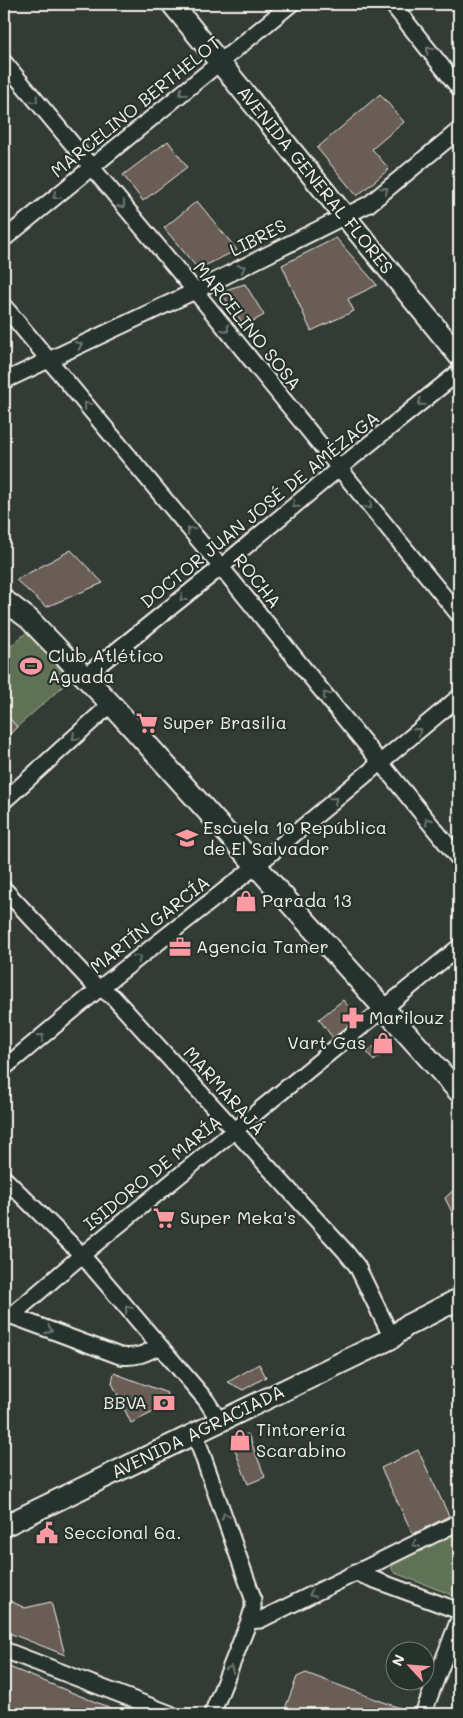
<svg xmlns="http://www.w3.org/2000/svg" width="463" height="1718" viewBox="0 0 463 1718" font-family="Mali,sans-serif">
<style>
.green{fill:#617255;stroke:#aab29e}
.building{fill:#695d57;stroke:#f4f1e8}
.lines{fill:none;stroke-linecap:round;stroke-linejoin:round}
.minor-casing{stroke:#f4f1e8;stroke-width:19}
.major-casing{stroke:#f4f1e8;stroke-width:24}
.minor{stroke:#26332d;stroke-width:15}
.major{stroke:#26332d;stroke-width:20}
.oneway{stroke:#6e766e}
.labels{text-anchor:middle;stroke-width:4.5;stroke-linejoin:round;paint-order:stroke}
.street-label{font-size:18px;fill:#f4f1e8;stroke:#26332d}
.poi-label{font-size:18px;fill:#f4f1e8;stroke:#26332d;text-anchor:start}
</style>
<rect width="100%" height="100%" fill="#333b35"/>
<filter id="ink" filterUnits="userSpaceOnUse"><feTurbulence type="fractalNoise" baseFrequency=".02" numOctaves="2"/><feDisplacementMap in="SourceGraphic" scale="10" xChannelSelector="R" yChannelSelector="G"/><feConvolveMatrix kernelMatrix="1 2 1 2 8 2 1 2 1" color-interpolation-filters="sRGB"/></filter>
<g filter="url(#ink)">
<path class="green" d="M 27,632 L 70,680 L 17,727 L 4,712 L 4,652 Z
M 459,1531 L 459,1586 L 455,1596 L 395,1573 C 391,1570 391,1567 394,1562 Z"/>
<path class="building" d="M 380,94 L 404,122 L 372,149 L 389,169 L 357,196 L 317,148 Z
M 168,141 L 187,167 L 143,201 L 123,175 Z
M 197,201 L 237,250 L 198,269 L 164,228 Z
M 336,238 L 377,285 L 348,299 L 354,311 L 311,331 L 282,265 Z
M 245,284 L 264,315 L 245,326 L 224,297 L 228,289 Z
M 71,550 L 103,583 L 46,607 L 16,580 Z
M 4,712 L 17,727 L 4,740 Z
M 343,1000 L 358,1018 L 333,1038 L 319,1019 Z
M 384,1038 L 391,1046 L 374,1061 L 367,1052 Z
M 459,1185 L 459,1227 L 445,1198 Z
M 259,1364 L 266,1377 L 243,1390 L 228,1382 Z
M 114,1373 L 167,1393 L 162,1408 L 131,1423 L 112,1383 Z
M 248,1434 L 265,1477 L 248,1484 L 231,1440 Z
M 418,1450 L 449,1516 L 413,1534 L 381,1468 Z
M 4,1598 L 25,1608 L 51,1602 L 65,1655 L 4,1631 Z
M 4,1665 L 125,1714 L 4,1714 Z
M 306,1673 L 413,1713 L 413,1714 L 283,1714 L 297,1677 Z"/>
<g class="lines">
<g class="minor-casing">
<path id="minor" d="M 392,4 L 459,88
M 4,62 L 195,291 L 459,615
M 4,239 L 291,4
M 4,306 L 221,567 L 459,859
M 4,381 L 195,291 L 369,204 L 459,130
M 85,676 L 221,567 L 338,469 L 459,372
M 4,801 L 111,704
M 4,889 L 91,982 L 113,997 L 345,1251 L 357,1266 L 392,1338
M 4,1068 L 100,988 L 257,865 L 459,697
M 4,1178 L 82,1255 L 206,1400 L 220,1422
M 4,1313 L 120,1356 C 136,1358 145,1354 159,1346
M 11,1316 L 82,1255 L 459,947
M 195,1434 L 253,1598 L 253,1608 L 249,1621 L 212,1714
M 356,1573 L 459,1611
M 249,1621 L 260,1620 L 459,1522
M 4,1650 L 171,1714
M 423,1714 L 459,1619"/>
</g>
<g class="major-casing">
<path id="major" d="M 172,4 L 459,356
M 4,600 L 29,619 L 111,704 L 459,1092
M 4,1526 L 392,1338 L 406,1326 L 459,1299"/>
</g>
<use href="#minor" class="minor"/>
<use href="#major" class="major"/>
</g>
<defs><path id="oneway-chevron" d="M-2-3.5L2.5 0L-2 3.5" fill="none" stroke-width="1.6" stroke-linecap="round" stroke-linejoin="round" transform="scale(1.25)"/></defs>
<g class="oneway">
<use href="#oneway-chevron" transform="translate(429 50) rotate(-129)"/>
<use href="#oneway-chevron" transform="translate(182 93) rotate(141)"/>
<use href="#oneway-chevron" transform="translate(35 100) rotate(50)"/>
<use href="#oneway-chevron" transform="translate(385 190) rotate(-39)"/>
<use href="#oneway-chevron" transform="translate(56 196) rotate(140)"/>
<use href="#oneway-chevron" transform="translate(122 205) rotate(50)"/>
<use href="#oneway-chevron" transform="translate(242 268) rotate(-27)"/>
<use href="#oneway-chevron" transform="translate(226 329) rotate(51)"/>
<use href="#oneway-chevron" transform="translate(79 345) rotate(-25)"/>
<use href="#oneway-chevron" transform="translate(421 403) rotate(141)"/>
<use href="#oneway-chevron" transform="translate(87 405) rotate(-130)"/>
<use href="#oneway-chevron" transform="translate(295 505) rotate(140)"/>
<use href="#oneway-chevron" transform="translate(369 506) rotate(50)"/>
<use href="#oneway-chevron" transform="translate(190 530) rotate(-130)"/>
<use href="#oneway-chevron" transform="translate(183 598) rotate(142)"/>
<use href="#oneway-chevron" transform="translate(326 695) rotate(-129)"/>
<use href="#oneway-chevron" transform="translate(418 731) rotate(-39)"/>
<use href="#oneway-chevron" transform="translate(75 737) rotate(138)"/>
<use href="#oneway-chevron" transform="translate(334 800) rotate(-40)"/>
<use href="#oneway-chevron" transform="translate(428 821) rotate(-129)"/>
<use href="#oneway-chevron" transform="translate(138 958) rotate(-38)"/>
<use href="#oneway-chevron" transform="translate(41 1037) rotate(-40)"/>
<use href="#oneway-chevron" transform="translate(128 1309) rotate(-130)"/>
<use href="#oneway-chevron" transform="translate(49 1330) rotate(21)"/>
<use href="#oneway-chevron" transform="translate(225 1516) rotate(-110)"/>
<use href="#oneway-chevron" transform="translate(416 1544) rotate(154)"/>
<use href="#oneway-chevron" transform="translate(312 1594) rotate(154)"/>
<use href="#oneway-chevron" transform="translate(230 1669) rotate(-68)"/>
</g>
</g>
<defs>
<g id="stadium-bare" transform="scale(1.725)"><path d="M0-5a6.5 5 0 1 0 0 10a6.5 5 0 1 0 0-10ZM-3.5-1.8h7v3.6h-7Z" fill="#ff9aa2" stroke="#26332d" stroke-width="2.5" paint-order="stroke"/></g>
<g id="supermarket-bare" transform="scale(1.725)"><path d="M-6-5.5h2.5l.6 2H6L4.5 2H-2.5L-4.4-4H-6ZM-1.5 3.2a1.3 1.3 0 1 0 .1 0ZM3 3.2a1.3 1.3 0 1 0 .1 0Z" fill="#ff9aa2" stroke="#26332d" stroke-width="2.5" paint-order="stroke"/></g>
<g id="school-bare" transform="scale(1.725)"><path d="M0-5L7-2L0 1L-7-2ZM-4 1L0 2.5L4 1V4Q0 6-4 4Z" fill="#ff9aa2" stroke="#26332d" stroke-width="2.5" paint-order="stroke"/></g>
<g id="shop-bare" transform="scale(1.725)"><path d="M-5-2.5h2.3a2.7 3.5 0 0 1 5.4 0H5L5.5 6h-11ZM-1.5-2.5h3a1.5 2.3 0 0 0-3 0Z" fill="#ff9aa2" stroke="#26332d" stroke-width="2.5" paint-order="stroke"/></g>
<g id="office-bare" transform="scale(1.725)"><path d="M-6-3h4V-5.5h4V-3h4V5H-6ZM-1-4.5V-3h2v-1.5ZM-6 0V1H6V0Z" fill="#ff9aa2" stroke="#26332d" stroke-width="2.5" paint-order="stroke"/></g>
<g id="pharmacy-bare" transform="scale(1.725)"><path d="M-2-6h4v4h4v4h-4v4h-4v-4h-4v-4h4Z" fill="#ff9aa2" stroke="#26332d" stroke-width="2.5" paint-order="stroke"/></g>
<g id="bank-bare" transform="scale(1.725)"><path d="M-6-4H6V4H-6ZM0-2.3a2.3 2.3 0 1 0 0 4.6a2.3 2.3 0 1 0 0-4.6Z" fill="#ff9aa2" stroke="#26332d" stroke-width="2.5" paint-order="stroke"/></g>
<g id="civic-bare" transform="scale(1.725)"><path d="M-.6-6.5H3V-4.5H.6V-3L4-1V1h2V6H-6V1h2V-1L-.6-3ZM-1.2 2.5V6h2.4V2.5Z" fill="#ff9aa2" stroke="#26332d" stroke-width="2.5" paint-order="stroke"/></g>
</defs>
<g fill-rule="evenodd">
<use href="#stadium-bare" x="31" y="666"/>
<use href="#supermarket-bare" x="147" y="723"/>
<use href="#school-bare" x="187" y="838"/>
<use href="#shop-bare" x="246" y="901"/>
<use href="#office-bare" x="180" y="947"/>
<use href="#pharmacy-bare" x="353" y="1018"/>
<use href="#shop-bare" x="383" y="1043"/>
<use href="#supermarket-bare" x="164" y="1218"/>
<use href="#bank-bare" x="164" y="1403"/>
<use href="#shop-bare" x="240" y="1440"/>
<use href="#civic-bare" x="47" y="1533"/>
</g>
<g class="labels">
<g class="street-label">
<text transform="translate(136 107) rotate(-39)" y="6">MARCELINO BERTHELOT</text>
<text transform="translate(315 180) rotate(51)" y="6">AVENIDA GENERAL FLORES</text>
<text transform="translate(258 238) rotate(-27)" y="6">LIBRES</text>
<text transform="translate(247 326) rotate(51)" y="6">MARCELINO SOSA</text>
<text transform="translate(260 510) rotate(-39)" y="6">DOCTOR JUAN JOSÉ DE AMÉZAGA</text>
<text transform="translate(257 581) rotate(51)" y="6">ROCHA</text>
<text transform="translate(150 925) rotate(-38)" y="6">MARTÍN GARCÍA</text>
<text transform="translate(224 1091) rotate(48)" y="6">MARMARAJÁ</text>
<text transform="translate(153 1173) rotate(-39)" y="6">ISIDORO DE MARÍA</text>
<text transform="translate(198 1432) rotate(-26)" y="6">AVENIDA AGRACIADA</text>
</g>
<g class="poi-label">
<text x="48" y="662">Club Atlético<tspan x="48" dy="21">Aguada</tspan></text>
<text x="163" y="729">Super Brasilia</text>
<text x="203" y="834">Escuela 10 República<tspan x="203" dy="21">de El Salvador</tspan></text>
<text x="262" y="907">Parada 13</text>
<text x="196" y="953">Agencia Tamer</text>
<text x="369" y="1024">Marilouz</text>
<text x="366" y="1049" text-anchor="end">Vart Gas</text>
<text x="180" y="1224">Super Meka's</text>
<text x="147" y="1409" text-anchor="end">BBVA</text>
<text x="256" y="1436">Tintorería<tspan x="256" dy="21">Scarabino</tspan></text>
<text x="64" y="1539">Seccional 6a.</text>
</g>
</g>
<rect width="463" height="1718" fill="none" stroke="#26332d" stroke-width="20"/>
<rect x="10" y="10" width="443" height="1698" fill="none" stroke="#f4f1e8" stroke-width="2" filter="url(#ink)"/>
<g transform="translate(410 1666) rotate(296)"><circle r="24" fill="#26332d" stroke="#787f78"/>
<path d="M0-4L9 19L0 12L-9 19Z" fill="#ff9aa2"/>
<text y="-8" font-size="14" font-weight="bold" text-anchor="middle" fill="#f4f1e8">N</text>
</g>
</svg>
